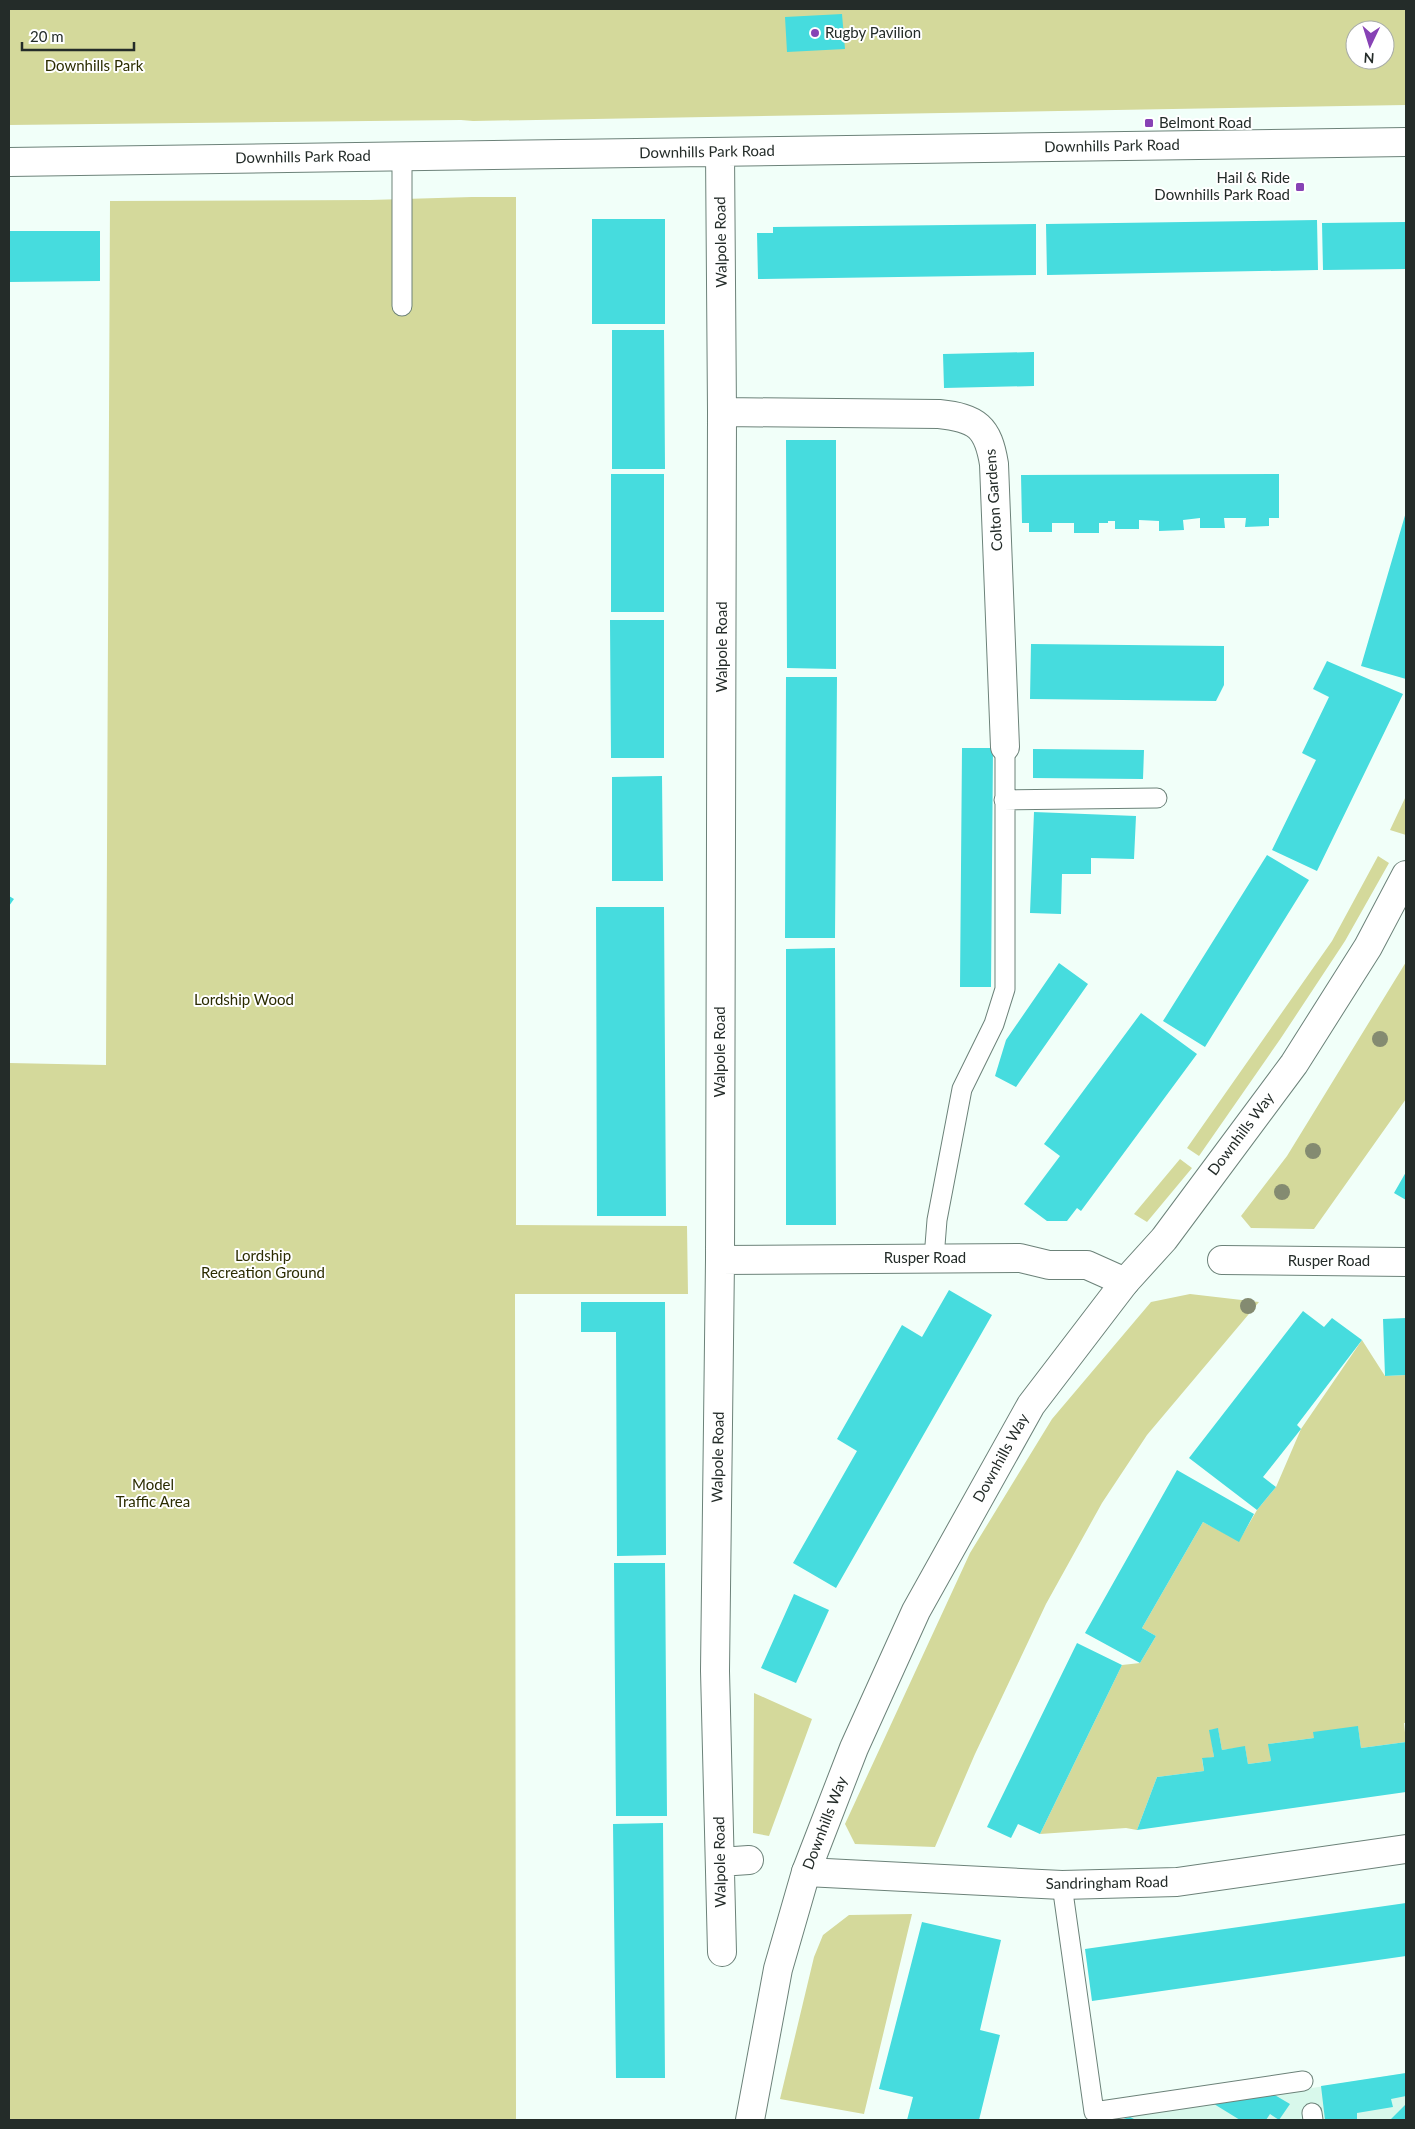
<svg xmlns="http://www.w3.org/2000/svg" width="1415" height="2129" viewBox="0 0 1415 2129" font-family="Lato,sans-serif">
<style>
.built{fill:#d8f8eb}
.green{fill:#d4d99b;fill-rule:evenodd}
.building{fill:#46dcde}
.lines{fill:none;stroke-linecap:round;stroke-linejoin:round}
.service-casing{stroke:#6c8279;stroke-width:21}
.minor-casing{stroke:#6c8279;stroke-width:30}
.secondary-casing{stroke:#6c8279;stroke-width:30}
.service{stroke:#fff;stroke-width:19}
.minor{stroke:#fff;stroke-width:28}
.secondary{stroke:#fff;stroke-width:28}
.tree{fill:#848b71}
.poi-dot{fill:#8742b5;stroke:#fff;stroke-width:2}
.labels{text-anchor:middle;stroke-width:4;stroke-linejoin:round;paint-order:stroke}
.poi-label{font-size:15px;fill:#242c29;stroke:#fff;text-anchor:start}
.park-label{font-size:15px;fill:#2b2c01;stroke:#fff}
.street-label{font-size:15px;fill:#242c29;stroke:#fff}
</style>
<rect width="100%" height="100%" fill="#f1fff9"/>
<path class="built" d="M 1406,2073 L 1406,2120 L 1116,2120 L 1130,2117 Z"/>
<path class="green" d="M 9,9 L 1406,9 L 1406,105 L 473,121 L 461,120 L 9,125 ZM 1355,30 L 1385,30 L 1385,60 L 1355,60 Z
M 472,197 L 516,197 L 516,1225 L 687,1226 L 688,1294 L 515,1294 L 516,2120 L 9,2120 L 9,1063 L 106,1065 L 110,201 L 370,200 Z
M 1406,796 L 1406,835 L 1390,830 Z
M 1378,856 L 1389,863 L 1345,941 L 1281,1038 L 1199,1156 L 1187,1148 L 1332,941 Z
M 1406,962 L 1406,1099 L 1314,1229 L 1251,1228 L 1241,1216 L 1287,1156 Z
M 1180,1159 L 1192,1168 L 1147,1222 L 1134,1214 Z
M 1190,1294 L 1259,1302 L 1147,1435 L 1102,1503 L 1046,1604 L 975,1754 L 935,1847 L 855,1844 L 845,1824 L 970,1553 L 1052,1419 L 1151,1302 Z
M 1362,1340 L 1385,1376 L 1406,1375 L 1406,1723 L 1404,1723 L 1406,1742 L 1361,1748 L 1358,1727 L 1314,1738 L 1269,1744 L 1271,1761 L 1248,1764 L 1245,1747 L 1222,1750 L 1218,1729 L 1210,1730 L 1214,1757 L 1202,1759 L 1204,1771 L 1157,1777 L 1137,1830 L 1126,1828 L 1040,1834 L 1122,1665 L 1140,1663 L 1156,1636 L 1142,1628 L 1203,1522 L 1239,1541 L 1257,1510 L 1276,1487 L 1301,1429 Z
M 754,1693 L 812,1719 L 769,1836 L 753,1833 Z
M 912,1914 L 864,2114 L 780,2099 L 814,1957 L 823,1935 L 849,1915 Z"/>
<path class="building" d="M 842,14 L 845,49 L 787,52 L 785,17 Z
M 592,219 L 665,219 L 665,324 L 592,324 Z
M 1317,220 L 1318,270 L 1047,275 L 1046,224 Z
M 1406,222 L 1406,269 L 1323,270 L 1322,223 Z
M 1036,224 L 1036,275 L 758,279 L 757,233 L 773,233 L 773,227 Z
M 9,231 L 100,231 L 100,281 L 9,282 Z
M 612,330 L 664,330 L 665,469 L 612,469 Z
M 1034,352 L 1034,386 L 944,388 L 943,354 Z
M 786,440 L 836,440 L 836,669 L 787,668 Z
M 611,474 L 664,474 L 664,612 L 611,612 Z
M 1279,474 L 1279,518 L 1269,518 L 1269,526 L 1245,527 L 1246,518 L 1224,518 L 1225,528 L 1200,528 L 1200,518 L 1183,520 L 1184,530 L 1159,531 L 1159,521 L 1139,520 L 1139,529 L 1115,529 L 1115,521 L 1108,521 L 1108,523 L 1099,523 L 1099,533 L 1074,533 L 1074,523 L 1052,523 L 1052,532 L 1029,532 L 1029,523 L 1022,523 L 1021,475 Z
M 1406,512 L 1406,679 L 1361,666 Z
M 610,620 L 664,620 L 664,758 L 611,758 Z
M 1031,644 L 1224,646 L 1224,685 L 1216,701 L 1030,699 Z
M 1327,661 L 1403,694 L 1317,871 L 1272,850 L 1316,760 L 1302,753 L 1329,697 L 1313,689 Z
M 786,677 L 837,677 L 835,938 L 785,938 Z
M 962,748 L 993,748 L 991,987 L 960,987 Z
M 1033,749 L 1144,750 L 1143,779 L 1033,778 Z
M 662,776 L 663,881 L 612,881 L 612,777 Z
M 1034,812 L 1136,816 L 1134,859 L 1091,858 L 1091,874 L 1062,874 L 1061,914 L 1030,913 Z
M 1267,855 L 1309,880 L 1205,1047 L 1163,1021 Z
M 9,896 L 14,899 L 9,906 Z
M 596,907 L 664,907 L 666,1216 L 597,1216 Z
M 835,948 L 836,1225 L 786,1225 L 786,949 Z
M 1059,963 L 1088,984 L 1016,1087 L 995,1076 L 1006,1040 Z
M 1141,1013 L 1197,1054 L 1081,1211 L 1077,1208 L 1067,1221 L 1047,1221 L 1024,1204 L 1060,1156 L 1044,1144 Z
M 1406,1172 L 1406,1200 L 1394,1193 Z
M 949,1290 L 992,1315 L 836,1588 L 793,1563 L 857,1451 L 837,1439 L 902,1325 L 922,1337 Z
M 581,1302 L 665,1302 L 666,1555 L 617,1556 L 616,1332 L 581,1332 Z
M 1303,1311 L 1324,1327 L 1332,1318 L 1362,1340 L 1297,1425 L 1301,1429 L 1263,1477 L 1276,1487 L 1257,1510 L 1189,1458 Z
M 1406,1318 L 1406,1375 L 1385,1376 L 1383,1319 Z
M 1177,1470 L 1254,1514 L 1239,1542 L 1203,1522 L 1142,1628 L 1156,1636 L 1140,1663 L 1085,1633 Z
M 614,1563 L 665,1563 L 667,1816 L 616,1816 Z
M 794,1594 L 829,1610 L 796,1683 L 761,1668 Z
M 1077,1643 L 1122,1665 L 1040,1834 L 1018,1824 L 1011,1838 L 987,1827 Z
M 1358,1726 L 1361,1748 L 1406,1742 L 1406,1792 L 1137,1830 L 1157,1777 L 1204,1771 L 1202,1758 L 1214,1757 L 1209,1730 L 1218,1728 L 1222,1750 L 1245,1746 L 1248,1764 L 1271,1761 L 1268,1744 L 1314,1738 L 1313,1732 Z
M 663,1823 L 665,2078 L 616,2078 L 613,1824 Z
M 1406,1903 L 1406,1956 L 1092,2001 L 1085,1949 Z
M 922,1922 L 1001,1940 L 980,2030 L 1000,2035 L 979,2120 L 907,2120 L 913,2097 L 879,2089 Z
M 1406,2073 L 1406,2096 L 1391,2099 L 1393,2107 L 1357,2113 L 1357,2120 L 1325,2120 L 1321,2086 Z
M 1273,2094 L 1290,2104 L 1279,2120 L 1270,2114 L 1266,2120 L 1240,2120 L 1214,2104 Z
M 1405,2105 L 1406,2120 L 1390,2120 Z
M 1130,2117 L 1136,2120 L 1120,2120 Z"/>
<g class="lines">
<g class="service-casing">
<path id="service" d="M 402,306 L 402,156
M 1004,800 L 1157,798
M 934,1258 L 937,1220 L 962,1089 L 994,1024 L 1005,989 L 1005,747
M 1062,1885 L 1094,2112 L 1303,2081
M 1312,2113 L 1313,2120"/>
</g>
<g class="minor-casing">
<path id="minor" d="M 720,152 L 722,412 L 720,1260 L 715,1671 L 722,1952
M 9,162 L 1406,142
M 722,412 L 939,414 C 977,418 988,427 994,464 L 1005,747
M 720,1260 L 1020,1258 L 1049,1265 L 1087,1265 L 1125,1282
M 1222,1260 L 1406,1262
M 720,1862 L 749,1860
M 806,1872 L 1062,1885 L 1177,1882 L 1406,1849"/>
</g>
<g class="secondary-casing">
<path id="secondary" d="M 750,2120 L 778,1969 L 806,1872 L 854,1748 L 916,1611 L 1031,1405 L 1125,1282 L 1164,1239 L 1294,1064 L 1368,947 L 1406,875"/>
</g>
<use href="#service" class="service"/>
<use href="#minor" class="minor"/>
<use href="#secondary" class="secondary"/>
</g>
<g class="tree">
<circle cx="1380" cy="1039" r="8"/>
<circle cx="1313" cy="1151" r="8"/>
<circle cx="1282" cy="1192" r="8"/>
<circle cx="1248" cy="1306" r="8"/>
</g>
<g class="poi-dot">
<circle cx="815" cy="33" r="5"/>
<rect x="1144" y="118" width="10" height="10" rx="2.5"/>
<rect x="1295" y="182" width="10" height="10" rx="2.5"/>
</g>
<g class="labels">
<g class="poi-label">
<text x="825" y="38">Rugby Pavilion</text>
<text x="1159" y="128">Belmont Road</text>
<text x="1290" y="183" text-anchor="end">Hail &amp; Ride<tspan x="1290" dy="17">Downhills Park Road</tspan></text>
</g>
<g class="park-label">
<text x="94" y="71">Downhills Park</text>
<text x="244" y="1005">Lordship Wood</text>
<text x="263" y="1261">Lordship<tspan x="263" dy="17">Recreation Ground</tspan></text>
<text x="153" y="1490">Model<tspan x="153" dy="17">Traffic Area</tspan></text>
</g>
<g class="street-label">
<text transform="translate(1112 146) rotate(-1)" y="5">Downhills Park Road</text>
<text transform="translate(707 152) rotate(-1)" y="5">Downhills Park Road</text>
<text transform="translate(303 157) rotate(-1)" y="5">Downhills Park Road</text>
<text transform="translate(721 242) rotate(-91)" y="5">Walpole Road</text>
<text transform="translate(994 500) rotate(-94)" y="5">Colton Gardens</text>
<text transform="translate(722 647) rotate(-90)" y="5">Walpole Road</text>
<text transform="translate(720 1052) rotate(-90)" y="5">Walpole Road</text>
<text transform="translate(1241 1134) rotate(-53)" y="5">Downhills Way</text>
<text x="925" y="1263">Rusper Road</text>
<text x="1329" y="1266">Rusper Road</text>
<text transform="translate(718 1457) rotate(-89)" y="5">Walpole Road</text>
<text transform="translate(1001 1458) rotate(-61)" y="5">Downhills Way</text>
<text transform="translate(825 1823) rotate(-69)" y="5">Downhills Way</text>
<text transform="translate(720 1862) rotate(-91)" y="5">Walpole Road</text>
<text transform="translate(1107 1883) rotate(-1)" y="5">Sandringham Road</text>
</g>
</g>
<rect width="1415" height="2129" fill="none" stroke="#242c29" stroke-width="20"/>
<g transform="translate(1370 45) rotate(184)"><circle r="24" fill="#ffffff" stroke="#a7aba9"/>
<path d="M0-4L9 19L0 12L-9 19Z" fill="#8742b5"/>
<text y="-8" font-size="14" font-weight="bold" text-anchor="middle" fill="#242c29">N</text>
</g>
<path d="M22 42v8h112v-8" fill="none" stroke="#242c29" stroke-width="2.5"/>
<text x="30" y="42" font-size="15" fill="#242c29" stroke="#ffffff" stroke-width="4" paint-order="stroke">20 m</text>
</svg>
